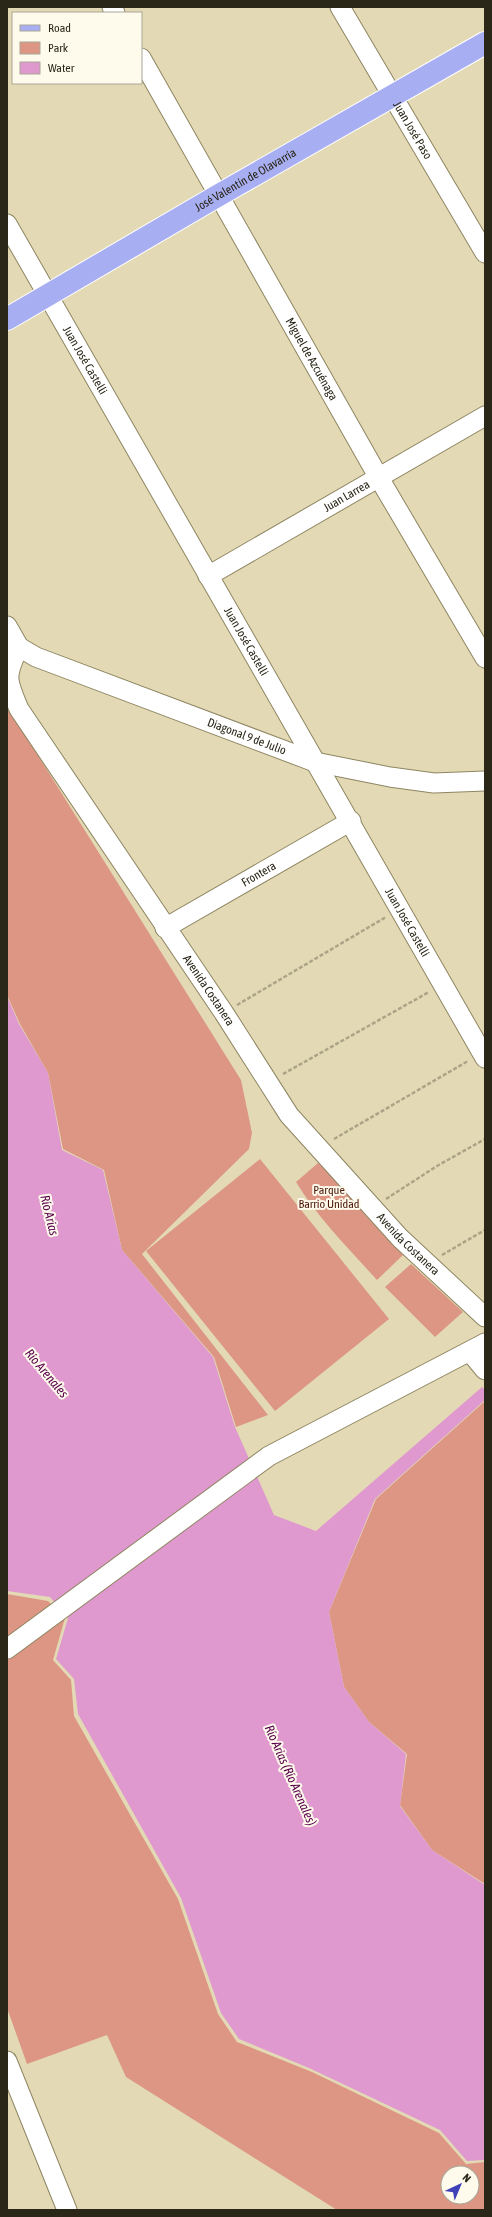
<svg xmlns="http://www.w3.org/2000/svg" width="492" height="2217" viewBox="0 0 492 2217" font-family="'Asap Condensed',sans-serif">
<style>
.green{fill:#dc9683;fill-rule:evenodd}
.water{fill:#df99ce}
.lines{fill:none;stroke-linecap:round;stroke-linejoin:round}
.minor-casing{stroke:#8e8562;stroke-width:21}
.major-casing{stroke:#fff;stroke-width:24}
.path{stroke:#aba486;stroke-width:2.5;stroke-dasharray:4 2;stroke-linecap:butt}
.minor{stroke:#fff;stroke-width:19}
.major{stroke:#a7aff2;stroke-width:22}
.labels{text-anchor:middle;stroke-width:4;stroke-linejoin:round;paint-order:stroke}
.street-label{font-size:12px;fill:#2a2618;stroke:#fefbec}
.park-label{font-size:12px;fill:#4b1709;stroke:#fefbec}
.water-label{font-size:13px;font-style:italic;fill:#59024d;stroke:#fefbec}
</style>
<rect width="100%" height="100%" fill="#e3dab5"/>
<path class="green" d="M 7,706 L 241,1080 L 252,1133 L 249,1149 L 142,1254 L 268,1415 L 236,1427 L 214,1357 L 122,1250 L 104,1170 L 63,1149 L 48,1073 L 20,1024 L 7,995 Z
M 260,1159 L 389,1319 L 275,1411 L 146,1251 Z
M 318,1163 L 342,1184 L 366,1216 L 403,1255 L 377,1280 C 349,1249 318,1218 296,1182 Z
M 411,1264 L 463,1312 L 435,1337 L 385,1287 Z
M 485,1401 L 485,1884 L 432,1850 L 400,1805 L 407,1754 L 369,1722 L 344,1687 L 329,1612 L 376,1499 Z
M 7,1594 L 48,1601 L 65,1618 L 53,1660 L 71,1680 L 74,1716 L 178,1899 L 218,2014 L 237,2042 L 312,2072 L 439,2133 L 466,2164 L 485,2162 L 485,2210 L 337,2210 L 126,2077 L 107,2035 L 27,2064 L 7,2008 ZM 448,2173 L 472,2173 L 472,2197 L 448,2197 Z"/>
<path class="water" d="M 7,996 L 19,1024 L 48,1073 L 62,1150 L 103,1170 L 122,1250 L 213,1357 L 235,1427 L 274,1515 L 316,1531 L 482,1387 L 485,1390 L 485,1400 L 375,1499 L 329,1612 L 344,1687 L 369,1722 L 406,1754 L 400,1806 L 432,1850 L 485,1885 L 485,2160 L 467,2161 L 440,2130 L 309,2068 L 239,2039 L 221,2013 L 181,1898 L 78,1714 L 74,1679 L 56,1659 L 68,1618 L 50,1597 L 7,1591 Z"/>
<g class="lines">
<g class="minor-casing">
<g id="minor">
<path d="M 112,7 L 115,13"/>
<path id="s1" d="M 340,7 L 485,253"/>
<path id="s2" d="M 141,58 L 379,478 L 485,658"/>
<path id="s3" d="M 7,224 L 485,1058"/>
<path id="s4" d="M 208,576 L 485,416"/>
<path d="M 7,626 L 19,647"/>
<path id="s5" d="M 19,647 C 5,676 6,679 19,709 L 224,1013 L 289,1115 L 400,1238 L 485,1317"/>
<path id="s6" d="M 19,647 L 36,657 L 315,762 L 390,777 L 434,783 L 485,781"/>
<path id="s7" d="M 165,928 L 351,821"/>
<path d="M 470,1352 L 485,1370"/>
<path d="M 7,1649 L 269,1456 L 485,1343"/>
<path d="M 7,2061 L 67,2210"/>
</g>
</g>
<g class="major-casing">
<g id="major">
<path id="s8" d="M 7,319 L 219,195 L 485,43"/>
</g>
</g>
<path class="path" d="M 237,1005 L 386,917
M 283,1074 L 429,992
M 334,1139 L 468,1061
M 386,1199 L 437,1166 L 485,1139
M 442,1255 L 485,1230"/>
<use href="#minor" class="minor"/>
<use href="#major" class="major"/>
</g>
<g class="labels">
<g class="street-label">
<text dy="4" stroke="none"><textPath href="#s1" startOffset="143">Juan José Paso</textPath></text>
<text dy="4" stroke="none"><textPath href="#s8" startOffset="276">José Valentín de Olavarría</textPath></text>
<text dy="4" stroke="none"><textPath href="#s2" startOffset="346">Miguel de Azcuénaga</textPath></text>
<text dy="4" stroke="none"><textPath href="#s3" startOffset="157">Juan José Castelli</textPath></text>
<text dy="4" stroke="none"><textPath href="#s4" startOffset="160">Juan Larrea</textPath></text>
<text dy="4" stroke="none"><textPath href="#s3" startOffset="481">Juan José Castelli</textPath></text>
<text dy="4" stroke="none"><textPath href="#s6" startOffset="245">Diagonal 9 de Julio</textPath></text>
<text dy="4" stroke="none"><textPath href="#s7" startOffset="108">Frontera</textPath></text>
<text dy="4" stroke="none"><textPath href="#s3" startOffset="805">Juan José Castelli</textPath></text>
<text dy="4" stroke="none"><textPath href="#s5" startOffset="405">Avenida Costanera</textPath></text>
<text dy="4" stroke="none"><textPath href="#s5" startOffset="729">Avenida Costanera</textPath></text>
</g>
<g class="park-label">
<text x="329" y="1194">Parque<tspan x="329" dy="14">Barrio Unidad</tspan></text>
</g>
<g class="water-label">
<text transform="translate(50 1215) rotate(76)" y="5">Río Arias</text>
<text transform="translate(47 1373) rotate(50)" y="5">Río Arenales</text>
<text transform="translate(291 1775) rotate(66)" y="5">Río Arias (Río Arenales)</text>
</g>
</g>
<rect width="492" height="2217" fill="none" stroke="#2a2618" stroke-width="16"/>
<rect x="12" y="12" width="130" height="72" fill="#fefbec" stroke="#a9a697"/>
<rect x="20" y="25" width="20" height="6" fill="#a7aff2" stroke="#a9a697"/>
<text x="48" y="32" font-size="12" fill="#2a2618">Road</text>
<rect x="20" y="42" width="20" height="12" fill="#dc9683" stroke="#a9a697"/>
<text x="48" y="52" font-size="12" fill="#2a2618">Park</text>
<rect x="20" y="62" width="20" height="12" fill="#df99ce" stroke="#a9a697"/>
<text x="48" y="72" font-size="12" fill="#2a2618">Water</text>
<g transform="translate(460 2185) rotate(44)"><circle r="19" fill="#fefbec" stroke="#a9a697"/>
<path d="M0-3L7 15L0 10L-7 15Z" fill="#4043b7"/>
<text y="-6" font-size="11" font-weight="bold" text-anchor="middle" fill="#2a2618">N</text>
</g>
</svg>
